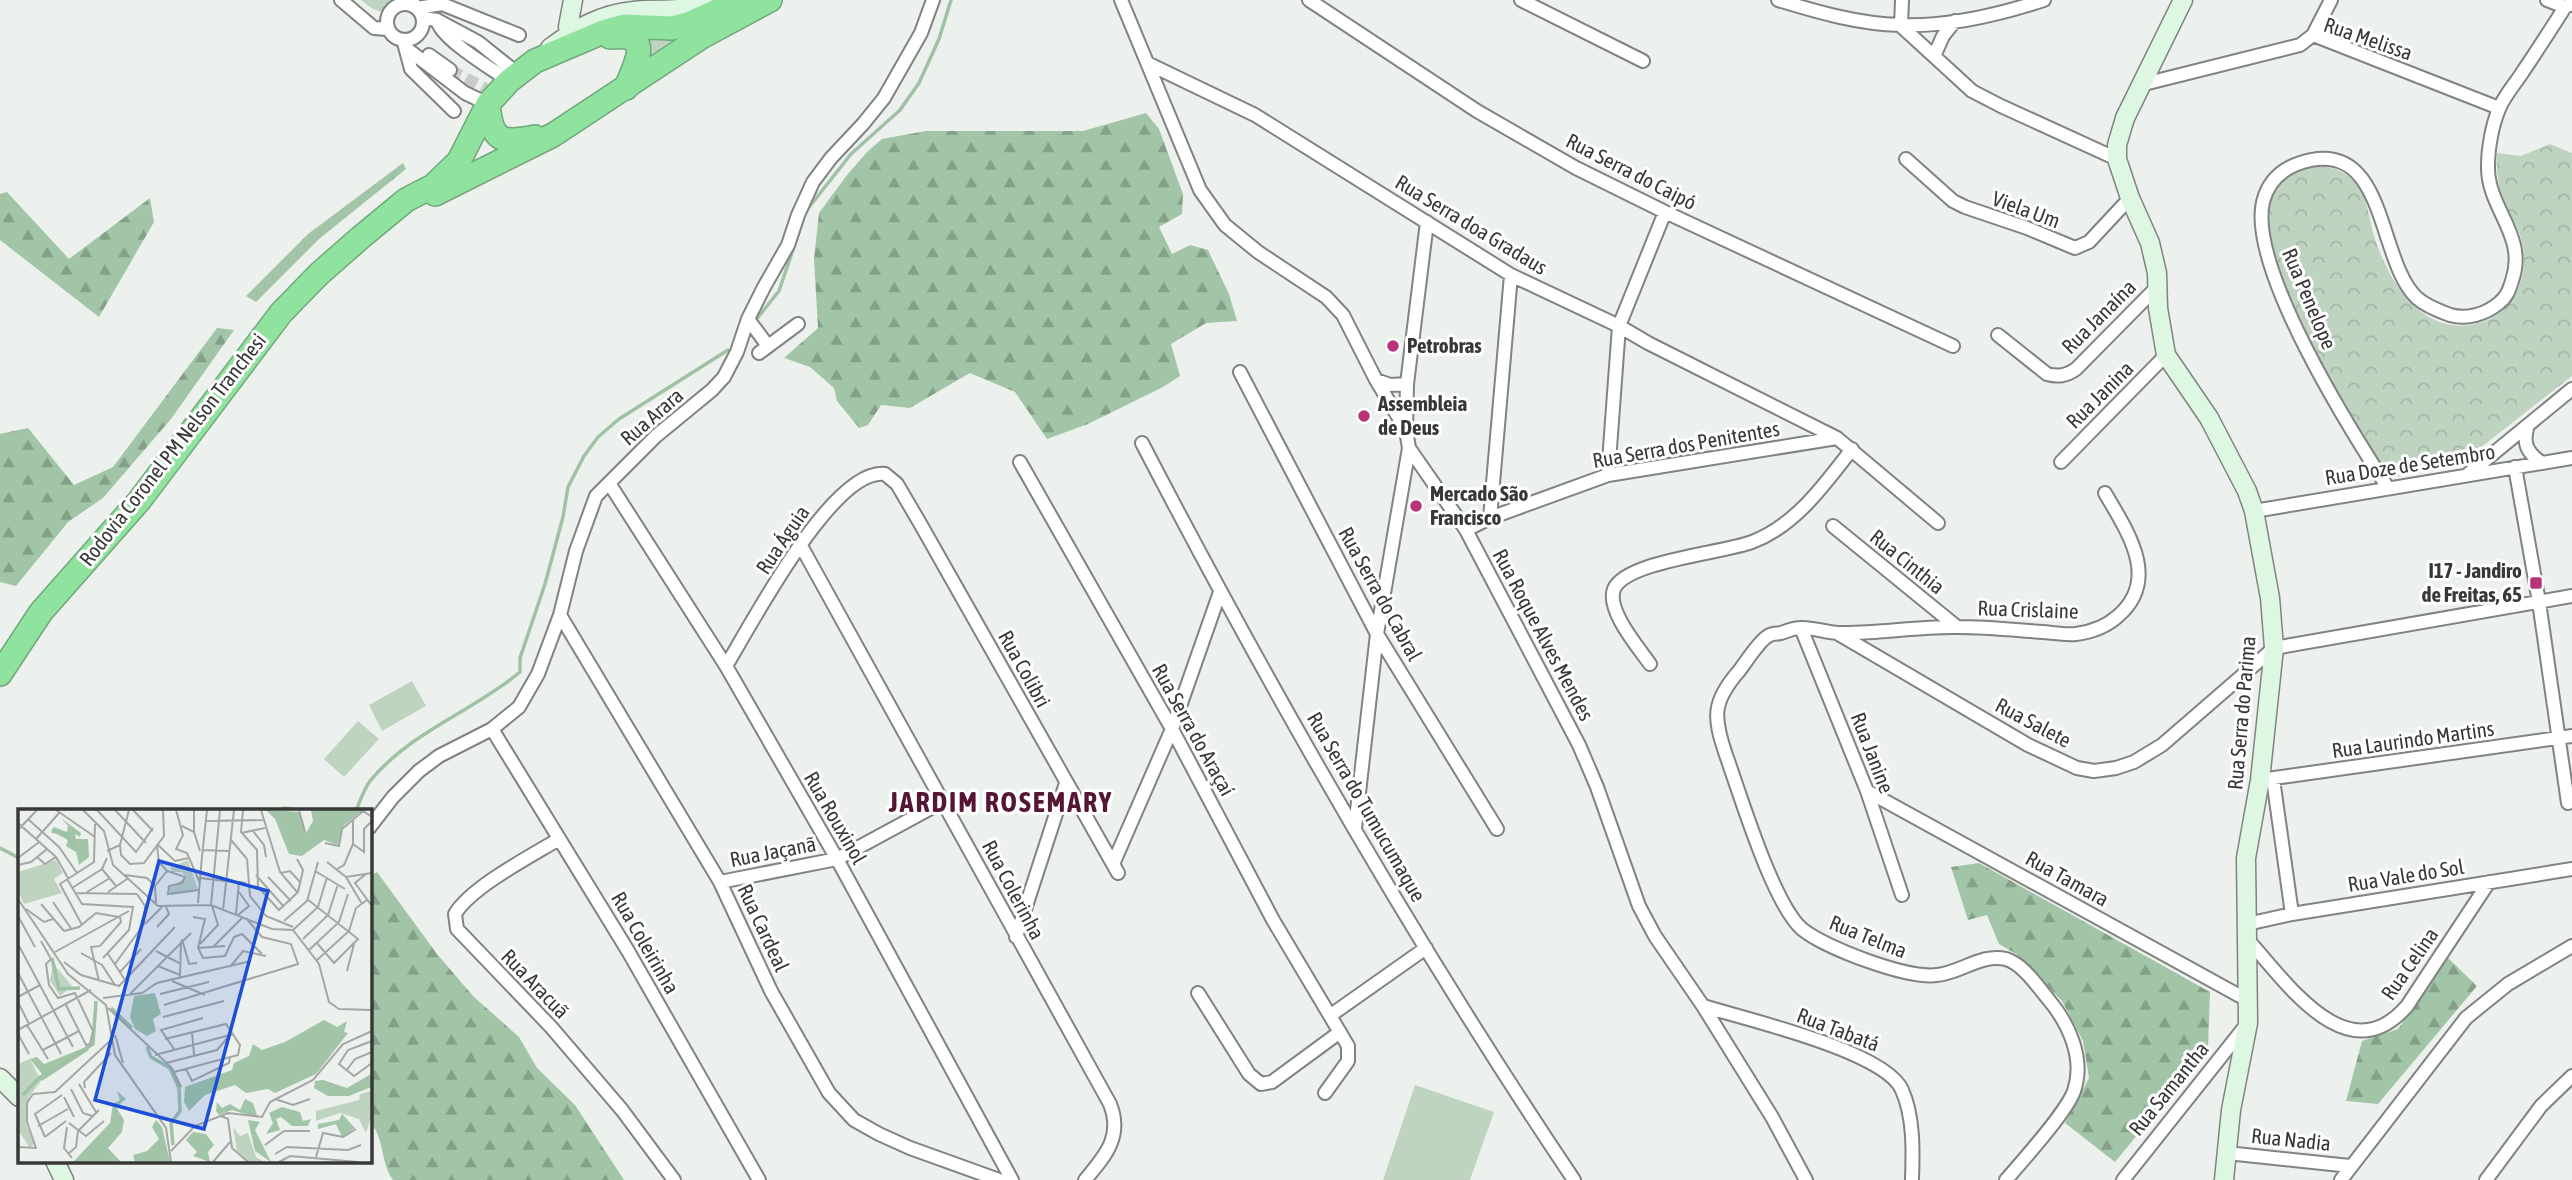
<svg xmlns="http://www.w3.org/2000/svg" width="2572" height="1180" viewBox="0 0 2572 1180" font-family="'Asap Condensed',sans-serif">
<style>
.grass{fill:#bed4c1}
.forest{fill:url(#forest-firs)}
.park{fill:url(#park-crowns)}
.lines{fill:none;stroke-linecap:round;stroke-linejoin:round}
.stream{stroke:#9fc2a4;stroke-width:3.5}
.street-tunnel{stroke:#c9ccc9;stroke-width:12;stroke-dasharray:12 6;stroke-linecap:butt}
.street-casing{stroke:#808380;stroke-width:16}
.secondary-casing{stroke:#808380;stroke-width:21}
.highway-casing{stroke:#71a77b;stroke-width:26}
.street{stroke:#fff;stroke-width:12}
.secondary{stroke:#def7e2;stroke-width:18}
.highway{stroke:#90e39f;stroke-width:23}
.poi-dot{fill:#b83378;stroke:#fff;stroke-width:2.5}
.labels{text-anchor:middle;stroke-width:6;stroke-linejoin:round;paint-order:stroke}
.street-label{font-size:21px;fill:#373837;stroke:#fff}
.poi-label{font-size:21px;font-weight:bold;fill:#373837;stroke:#fff;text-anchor:start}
.district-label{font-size:28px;font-weight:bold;letter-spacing:2px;fill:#551636;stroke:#fff}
.inset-river{fill:none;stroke:#9fc2a4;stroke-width:3.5}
.inset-road{fill:none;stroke:#a4a7a4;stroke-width:2}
.view{fill:#1d4ed8;fill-opacity:0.15;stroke:#1d4ed8;stroke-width:3.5}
.inset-edge{fill:none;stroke:#373837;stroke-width:3.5}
</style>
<defs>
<pattern id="forest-firs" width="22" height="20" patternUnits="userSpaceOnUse" patternTransform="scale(1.75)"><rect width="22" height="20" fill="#a1c5a6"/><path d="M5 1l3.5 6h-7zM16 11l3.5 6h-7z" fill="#84a188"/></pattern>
<pattern id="park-crowns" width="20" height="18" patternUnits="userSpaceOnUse" patternTransform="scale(1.75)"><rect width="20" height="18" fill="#bed4c1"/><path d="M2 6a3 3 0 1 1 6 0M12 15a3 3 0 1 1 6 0" fill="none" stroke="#a4b7a6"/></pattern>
</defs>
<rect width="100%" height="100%" fill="#edf1ed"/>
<path class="grass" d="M 361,0 L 395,0 C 388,20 373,10 361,0 Z
M 634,32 L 681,35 L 646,58 Z
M 412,681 L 426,706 L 382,731 L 369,705 Z
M 358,721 L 379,739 L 344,777 L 324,759 Z
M 1415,1085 L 1494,1112 L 1470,1180 L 1383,1180 Z"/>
<path class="forest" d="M 1146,113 L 1159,129 L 1183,194 L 1182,214 L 1159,227 L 1172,254 L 1190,245 L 1208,250 L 1229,294 L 1237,321 L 1206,323 L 1171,344 L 1180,376 L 1163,387 L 1088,424 L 1047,439 L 1015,392 L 970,373 L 910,408 L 881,405 L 868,425 L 859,428 L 837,401 L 834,388 L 810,367 L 784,358 L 818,328 L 814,259 L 819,213 L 847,175 L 868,151 L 882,139 L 926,131 L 1083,131 Z
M 403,163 L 406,169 L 319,239 L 256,302 L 246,296 L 308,234 Z
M 7,192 L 69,259 L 150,198 L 154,222 L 99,317 L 0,240 L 0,194 Z
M 217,328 L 234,330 L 171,419 L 103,498 L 68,522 L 16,586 L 0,582 L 0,434 L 28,428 L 74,485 L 113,467 Z
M 1979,863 L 2210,992 L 2208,1049 L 2115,1162 L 2065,1123 L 2089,1078 L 2083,1041 L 2062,1001 L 2016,954 L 1999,944 L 1987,915 L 1968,920 L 1951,867 Z
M 377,872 L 437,954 L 473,996 L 519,1037 L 537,1068 L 575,1105 L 624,1180 L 393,1180 C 380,1162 385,1137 369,1121 L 369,877 Z
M 2448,958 L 2477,986 L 2378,1104 L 2346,1101 L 2362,1041 L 2398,1029 Z"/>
<path class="park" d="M 2550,144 L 2572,153 L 2572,376 L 2457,466 L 2393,477 L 2386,474 C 2353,416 2316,359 2289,298 C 2283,286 2275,273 2271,260 C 2262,229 2264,187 2297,172 C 2313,164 2333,165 2347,175 C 2369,190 2368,219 2376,242 C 2390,282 2420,332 2470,325 C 2510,320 2531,280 2522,243 C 2520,230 2512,220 2507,209 C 2498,191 2496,172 2497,153 L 2521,156 Z"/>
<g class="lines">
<path class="stream" d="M 755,321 L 779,291 L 806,211 L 851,154 L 900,110 L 919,83 L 939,39 L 951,0
M 277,811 L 285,808 L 301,811
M 356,811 C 360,801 364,789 370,781 C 410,732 472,712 520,672 L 520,658 L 545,584 L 563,517 L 568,487 L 584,456 L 598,437 L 619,419 L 728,350
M 0,848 L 19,858"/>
<path class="street-tunnel" d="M 450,70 L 495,94"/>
<g class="street-casing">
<path id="street" d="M 341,0 L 374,28 L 388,29
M 411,0 L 417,8 L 442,4 L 519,35
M 1121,0 L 1200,190 L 1225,225 L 1258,252 L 1326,297 L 1343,315 L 1376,380 L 1406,430 L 1409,448 L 1466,530 L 1579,745 L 1597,787 L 1639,906 L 1655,936 L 1703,1006 L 1772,1117 L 1806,1180
M 1309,0 L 1477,111 L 1576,168 L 1665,212 L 1953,346
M 1521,0 L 1643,61
M 1778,0 C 1817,12 1859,24 1900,25 C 1946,27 2001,14 2044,0
M 2547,0 L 2565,7
M387 22a18 18 0 1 1 36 0a18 18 0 1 1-36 0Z
M 423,18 L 437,20 C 441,39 491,68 509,81
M 437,20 L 478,42 L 518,74
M 1901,26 L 1972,91 L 2001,106 L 2117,159
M 1901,26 L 1902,0
M 2313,35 L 2499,108
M 404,42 L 406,48 L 465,93 L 488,104
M 404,43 L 411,69 L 454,111
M 1935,54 L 1943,36 L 1955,21
M 429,55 L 450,70
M 1149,64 L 1255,115 L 1511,275 L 1619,326 L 1648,343 L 1837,438 L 1938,523
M 2140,85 L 2300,45 L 2313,35 L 2331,0
M 1906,159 L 1953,201 L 1965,207 L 2027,228 L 2075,248 L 2089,242 L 2130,198
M 748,319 L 768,346
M 1998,335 L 2047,374 C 2058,377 2066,376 2076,369 L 2158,286
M 759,353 L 798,324
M 1240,372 L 1377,634 L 1497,829
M 1376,380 L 1390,385 L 1407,384
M 2528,425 C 2522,443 2527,453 2542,463
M 1406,429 L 1407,384 L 1427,222
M 1142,443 C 1273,695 1415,944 1574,1180
M 1020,462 L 1172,729 L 1273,920 L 1348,1046 L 1348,1061 L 1325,1093
M 2061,462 L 2166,355
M 2515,467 L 2539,602 L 2568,803
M 1608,475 L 1619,326 L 1665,212
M 2467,475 L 2572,389
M 609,483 L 726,666 L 837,859 L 1012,1180
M 2388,488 C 2351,431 2248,268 2263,202 C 2269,177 2287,165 2311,160 C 2387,145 2378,262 2417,298 C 2426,306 2439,311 2450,315 C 2467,320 2486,314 2499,303 C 2507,297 2509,290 2512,281 C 2528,235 2487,209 2488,166 C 2488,149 2492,125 2499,109 C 2504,96 2515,84 2522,73 C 2537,51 2551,29 2565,7 L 2572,4
M 2254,511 L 2572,458
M 1490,518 L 1511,275
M 1833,526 L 1957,627
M 1466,530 L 1490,518 L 1608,475 L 1837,438
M 800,544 L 1110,1104 C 1123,1137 1105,1156 1085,1180
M 560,615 L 720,882 L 771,991 L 829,1093 L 854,1120 L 879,1134 L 910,1148 L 999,1180
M 1801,628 L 1867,791 L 1902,895
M 1837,633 L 2028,745 L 2077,768 L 2094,771 L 2116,768 L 2134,762 L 2162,745 L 2274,648 L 2572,596
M 1650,664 C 1638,647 1606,610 1614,589 C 1626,561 1723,553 1752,542 C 1795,526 1825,484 1852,449
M 726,666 C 751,625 833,467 885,474 L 897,484 L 921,525 L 1118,873
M 492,729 L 628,951 L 759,1180
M 2273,779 L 2292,914
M 2260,780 L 2572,736
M 1867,791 L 2249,1001
M 369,828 L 393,797 L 419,771 L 439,756 L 492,729 L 519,707 L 538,674 L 560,615 L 576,551 L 596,496 L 656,436 L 712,390 L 724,377 L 737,352 L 748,319 L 764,287 L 788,245 L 798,215 L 813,182 L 831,158 L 863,124 L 884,98 L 921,33 L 933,0
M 1355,828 L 1377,634 L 1409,448
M 559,839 C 531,856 471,887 455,914 L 457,929 L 551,1027 L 622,1110 L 674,1180
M 1113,864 L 1172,729 L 1220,592
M 720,882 L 837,859 L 944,801
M 2247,924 L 2292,914 L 2572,869
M 1016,937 L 1066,783
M 2249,941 C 2287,983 2348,1074 2407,1006 L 2489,882
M 1198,993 L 1249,1074 L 1261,1084 L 1272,1082 L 1340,1032
M 1703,1006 C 1745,1019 1885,1051 1902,1090 C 1914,1117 1913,1151 1912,1180
M 1331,1015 L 1426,948
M 2227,1153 L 2350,1166
M 2006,1180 C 2023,1160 2066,1113 2074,1091 C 2085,1059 2069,1024 2049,1000 C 2038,987 2023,964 2006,959 C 1982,953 1960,973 1937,975 C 1907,979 1825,948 1802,929 C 1773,904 1740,794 1726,755 C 1713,717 1712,702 1739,671 C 1746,662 1759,641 1768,636 C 1772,633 1777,634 1781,633 C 1787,631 1794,628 1800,628 C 1813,627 1826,633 1839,633 C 1879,634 1918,626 1958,627 C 1986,627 2015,630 2043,632 C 2054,633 2065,635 2076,634 C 2091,632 2107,626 2118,616 C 2161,579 2127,531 2105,493
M 2123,1180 L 2247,1024
M 2341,1180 L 2466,1018 L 2508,984 L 2572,946
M 2486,1180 L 2541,1106 L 2572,1076"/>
</g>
<g class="secondary-casing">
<path id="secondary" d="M 2183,0 L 2125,118 L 2117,145 L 2117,159 L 2130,198 L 2150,243 L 2157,273 L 2158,308 L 2166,355 L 2209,418 L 2247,491 L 2254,511 L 2270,598 L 2274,648 L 2260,780 L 2246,858 L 2248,1023 L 2231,1110 L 2224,1180
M 568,27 L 573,0
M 550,48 C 575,29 601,14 633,11 C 663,7 677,15 707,0
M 0,1078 L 19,1097
M 55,1161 L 64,1180"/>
</g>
<g class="highway-casing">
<path id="highway" d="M 610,37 C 655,32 636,62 626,88
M 488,104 C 492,141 500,144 535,137
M 435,194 L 553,135 L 703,36 L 770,0
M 0,674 L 41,612 L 139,501 L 281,313 L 319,274 L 360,238 L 406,200 L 433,186 L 459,161 L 488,104 L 509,81 L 535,61 L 603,32 L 624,26 L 672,28 L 688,24 L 741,0"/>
</g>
<use href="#street" class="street"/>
<use href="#secondary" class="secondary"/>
<use href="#highway" class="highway"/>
</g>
<g class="poi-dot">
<circle cx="1393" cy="346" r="7"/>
<circle cx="1364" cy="416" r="7"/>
<circle cx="1416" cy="506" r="7"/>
<rect x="2529" y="576" width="14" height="14" rx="3.5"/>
</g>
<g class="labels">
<g class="street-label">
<text transform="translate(2368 39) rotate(19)" y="7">Rua Melissa</text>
<text transform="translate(1631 172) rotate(27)" y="7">Rua Serra do Caipó</text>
<text transform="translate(2026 210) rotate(20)" y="7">Viela Um</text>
<text transform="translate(1471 225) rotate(31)" y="7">Rua Serra doa Gradaus</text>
<text transform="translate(2309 299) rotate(67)" y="7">Rua Penelope</text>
<text transform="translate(2099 317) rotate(-45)" y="7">Rua Janaína</text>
<text transform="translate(2100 395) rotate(-45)" y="7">Rua Janina</text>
<text transform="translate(652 417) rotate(-41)" y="7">Rua Arara</text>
<text transform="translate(1686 445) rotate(-10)" y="7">Rua Serra dos Penitentes</text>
<text transform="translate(173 450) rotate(-52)" y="7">Rodovia Coronel PM Nelson Tranchesi</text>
<text transform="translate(2410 465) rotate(-9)" y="7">Rua Doze de Setembro</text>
<text transform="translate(783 540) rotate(-56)" y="7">Rua Águia</text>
<text transform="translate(1907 562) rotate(39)" y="7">Rua Cinthia</text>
<text transform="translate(1380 594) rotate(61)" y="7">Rua Serra do Cabral</text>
<text transform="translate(2028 610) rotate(2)" y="7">Rua Crislaine</text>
<text transform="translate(1543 635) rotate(62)" y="7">Rua Roque Alves Mendes</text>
<text transform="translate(1024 669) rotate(61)" y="7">Rua Colibri</text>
<text transform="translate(2242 713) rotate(-85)" y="7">Rua Serra do Parima</text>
<text transform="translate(2033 723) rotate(28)" y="7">Rua Salete</text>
<text transform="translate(1193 730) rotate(61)" y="7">Rua Serra do Araçaí</text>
<text transform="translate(2413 740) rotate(-8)" y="7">Rua Laurindo Martins</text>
<text transform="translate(1872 753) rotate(69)" y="7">Rua Janine</text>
<text transform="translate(1366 807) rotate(60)" y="7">Rua Serra do Tumucumaque</text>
<text transform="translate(835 818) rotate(60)" y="7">Rua Rouxinol</text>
<text transform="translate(773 852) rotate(-11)" y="7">Rua Jaçanã</text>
<text transform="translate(2406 876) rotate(-9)" y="7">Rua Vale do Sol</text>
<text transform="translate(2067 879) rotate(29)" y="7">Rua Tamara</text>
<text transform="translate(1013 890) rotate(62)" y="7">Rua Colerinha</text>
<text transform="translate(763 928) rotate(65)" y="7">Rua Cardeal</text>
<text transform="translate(1868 937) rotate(22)" y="7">Rua Telma</text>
<text transform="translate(645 943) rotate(60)" y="7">Rua Coleirinha</text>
<text transform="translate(2410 964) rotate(-55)" y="7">Rua Celina</text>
<text transform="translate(535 984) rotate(46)" y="7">Rua Aracuã</text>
<text transform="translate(1838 1030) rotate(21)" y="7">Rua Tabatá</text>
<text transform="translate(2169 1089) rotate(-51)" y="7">Rua Samantha</text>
<text transform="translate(2291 1140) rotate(6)" y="7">Rua Nadia</text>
</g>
<g class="poi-label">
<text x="1407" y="353">Petrobras</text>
<text x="1378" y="411">Assembleia<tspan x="1378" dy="24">de Deus</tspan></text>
<text x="1430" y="501">Mercado São<tspan x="1430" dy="24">Francisco</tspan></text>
<text x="2522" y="578" text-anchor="end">I17 - Jandiro<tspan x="2522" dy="24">de Freitas, 65</tspan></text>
</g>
<g class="district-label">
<text x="1001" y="812">JARDIM ROSEMARY</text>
</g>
</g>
<g transform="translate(18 809)">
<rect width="354" height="354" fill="#edf1ed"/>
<path d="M 38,51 L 45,64 L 36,70 L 44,84 L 6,95 L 0,82 L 0,63 ZM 12,250 L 23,272 L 11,288 L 8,315 L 16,335 L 12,339 L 0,321 L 0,255 ZM 353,282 L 353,309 L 348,324 L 341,310 L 322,304 L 298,312 L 298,302 L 341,291 L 342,285 ZM 215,318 L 222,327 L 230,324 L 238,348 L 246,353 L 231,353 L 219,342 Z" fill="#bed4c1"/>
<path d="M 248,1 L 282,3 L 288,24 L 295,12 L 293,1 L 345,1 L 326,16 L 320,36 L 306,31 L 284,47 L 271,45 L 257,10 ZM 43,9 L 63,24 L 62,28 L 57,25 L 58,30 L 70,30 L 71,48 L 61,56 L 58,43 L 48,37 L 50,31 L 33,22 L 36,18 L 49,23 L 50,17 ZM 137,184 L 143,205 L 135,210 L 138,222 L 129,227 L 117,220 L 112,208 L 116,187 ZM 306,211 L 319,218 L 329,212 L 326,223 L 330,224 L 298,265 L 257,284 L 250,280 L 228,284 L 217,276 L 187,286 L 171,302 L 166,293 L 167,278 L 214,261 L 216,254 L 231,247 L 235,235 L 244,241 L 267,233 ZM 68,238 L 71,241 L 24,272 L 19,268 L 24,265 L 12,250 L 19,248 L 26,255 ZM 353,265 L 353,278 L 331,287 L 310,287 L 296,279 L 297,272 L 305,271 L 329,279 ZM 99,282 L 108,290 L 98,298 L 106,311 L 104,323 L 90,339 L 103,353 L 55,353 L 92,314 L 95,295 L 102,291 ZM 227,290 L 235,294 L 240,309 L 214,301 L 201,306 L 198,302 L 199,293 L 204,299 L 212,295 L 222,301 ZM 264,298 L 282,303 L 285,312 L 293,310 L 290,317 L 274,317 L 263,308 L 258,310 L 262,321 L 248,325 L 255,314 L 251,304 ZM 324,305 L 337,319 L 324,328 L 318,315 L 300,320 L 300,315 L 321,311 ZM 138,311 L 144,318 L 152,353 L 117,353 L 115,346 L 129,342 L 141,330 L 134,318 ZM 230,311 L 242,313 L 237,321 L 253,353 L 237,342 ZM 175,323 L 188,325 L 196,336 L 190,343 L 192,353 L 175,347 L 179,343 L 168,331 Z" fill="#a1c5a6"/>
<path d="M 35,154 L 54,177 L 42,187 L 32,172 Z" fill="#bed4c1"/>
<path d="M 170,51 L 180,81 L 153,86 L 150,79 L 168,69 L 164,63 L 153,63 L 153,58 Z" fill="#bed4c1"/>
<path class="inset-river" d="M 34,22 L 47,25 L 57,39M 34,149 L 41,180 L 62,179M 93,199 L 114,219M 129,238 L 133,248 L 152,259 L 161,279 L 162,302 L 153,314 L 155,336M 5,286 L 20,270 L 75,235 L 78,192"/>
<path class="inset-road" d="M 38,1 L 77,28M 65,1 L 86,22 L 95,56 L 140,97 L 193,96 L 254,120 L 275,121 L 301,155 L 311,193 L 321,200 L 354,201M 79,1 L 118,43 L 135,19M 97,1 L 128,34M 115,1 L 135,22M 158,1 L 165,26 L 158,40 L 169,44 L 182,74M 225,1 L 223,23 L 239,41 L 240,78 L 261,101 L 280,83 L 285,61 L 279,50M 243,1 L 262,63 L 280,84M 281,1 L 287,23M 10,10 L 41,38 L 59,64M 189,12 L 245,11M 0,14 L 38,48 L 50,69M 164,17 L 176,23 L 182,42M 0,21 L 19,1M 235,22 L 246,36 L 248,48M 176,23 L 176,1M 223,24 L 247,19M 18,30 L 42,3M 213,31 L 229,50M 307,34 L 321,37 L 324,20 L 345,2 L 354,8M 335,35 L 346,43 L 346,20 L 354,12M 102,36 L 103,46 L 112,55 L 126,54 L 146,27 L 145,1M 140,36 L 157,52 L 171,49M 139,37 L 141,53 L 149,62 L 167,68 L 164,74 L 151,77 L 150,85 L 181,81M 185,41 L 184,47 L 189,1M 185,41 L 211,42M 89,42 L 102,36 L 111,1M 19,48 L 27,55 L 38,48M 0,49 L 21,33M 229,50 L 232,87 L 248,107 L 275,118M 309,53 L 328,68 L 344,95M 0,56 L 13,53 L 29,40M 84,60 L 98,77M 319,60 L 326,56 L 335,35 L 335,11M 297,62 L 327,80M 263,64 L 272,62 L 282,73M 348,65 L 337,74 L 354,97M 107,66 L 129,69 L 137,77M 238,66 L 266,98M 250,68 L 273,92M 328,68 L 354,64M 182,69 L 215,73M 49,70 L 64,95 L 115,98 L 111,121 L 85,149M 54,79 L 84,60 L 89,49M 69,83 L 92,69M 90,83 L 109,70M 57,84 L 119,85M 0,90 L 50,165 L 88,196 L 97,246 L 148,319 L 153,353M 289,90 L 340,130 L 316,154 L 299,134M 35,93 L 54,121M 138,94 L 137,77 L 149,62M 180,94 L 184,47M 23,95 L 46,122M 193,96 L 202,1M 8,100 L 26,113 L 35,110M 205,101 L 216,1M 218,105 L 221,73 L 228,74M 220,106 L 231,97 L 221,83M 0,107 L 17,138M 175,108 L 187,110 L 180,139 L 185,149 L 207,147 L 216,128 L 224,125 L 244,145M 266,112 L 289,92 L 300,53M 127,115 L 144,98M 64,116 L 42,75 L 76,53 L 77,15M 139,118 L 151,105 L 148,98M 275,121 L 300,98 L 309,68M 46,122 L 61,118 L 78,104 L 101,108M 164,130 L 171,155 L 179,154M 285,130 L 310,106 L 320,75M 23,132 L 33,150 L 28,155 L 31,176 L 40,189 L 57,184 L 75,222 L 72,235 L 68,236 L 48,196M 0,135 L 55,238M 182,135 L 200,116 L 194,97M 82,137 L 103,113 L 102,108M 196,137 L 225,108M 180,139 L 207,137M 291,141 L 321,113 L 330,85M 138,142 L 161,154M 37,143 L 111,102M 63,144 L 84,156 L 97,176M 90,145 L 107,171M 299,151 L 331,122 L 338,99 L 349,91M 46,153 L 63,166 L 101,177 L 157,118M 97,155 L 126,115 L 127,97 L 119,85M 140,157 L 162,166M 212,158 L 225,142 L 248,147M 329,162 L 336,135M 102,163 L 123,140M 0,164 L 43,245M 162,168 L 163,132M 81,172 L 73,138 L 82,137M 154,172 L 187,186M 112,185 L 173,124M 142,185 L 191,173M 0,188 L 22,176M 85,189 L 124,184 L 139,174 L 233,152M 0,193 L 11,215M 146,196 L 280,155 L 273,135 L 244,128 L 228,109M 90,199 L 154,259 L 163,278M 145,208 L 206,192M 9,216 L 30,250M 0,221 L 73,181M 174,223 L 176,246M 0,225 L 11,245M 97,226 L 105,254M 147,230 L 208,215 L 222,236 L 220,246 L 156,263M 354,232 L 330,241 L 321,255 L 336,267 L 354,254M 156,240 L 143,221 L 185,209M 25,241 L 61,222M 137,246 L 216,225M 148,254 L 199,241 L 211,227M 168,260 L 174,272 L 211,254 L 212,248M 328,262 L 337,250 L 354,243M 61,275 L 78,303M 67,279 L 66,273 L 93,244M 53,280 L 65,304 L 74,307M 15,285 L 37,283 L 93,231M 46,288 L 56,308M 257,290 L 275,296 L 292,290M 203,307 L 210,310 L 214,339 L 230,353M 51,314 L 68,327 L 86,312M 20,317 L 50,300M 49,318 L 46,339 L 54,349M 27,328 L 17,305 L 44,286M 27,328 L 48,312M 247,336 L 266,322 L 292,322M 0,338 L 18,339 L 9,313 L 9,294 L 15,285M 153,342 L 177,317 L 210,304 L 244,308 L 252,293 L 295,271 L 325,235 L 354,222M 50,345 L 58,338 L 60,322 L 81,301M 257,345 L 269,338 L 330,341 L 343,336M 298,348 L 305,324 L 325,328 L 338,320M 195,353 L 212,333M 261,353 L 272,347 L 340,353"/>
<path class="view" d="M 141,52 L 250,82 L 186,320 L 77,291 Z"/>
<rect width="354" height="354" class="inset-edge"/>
</g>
</svg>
